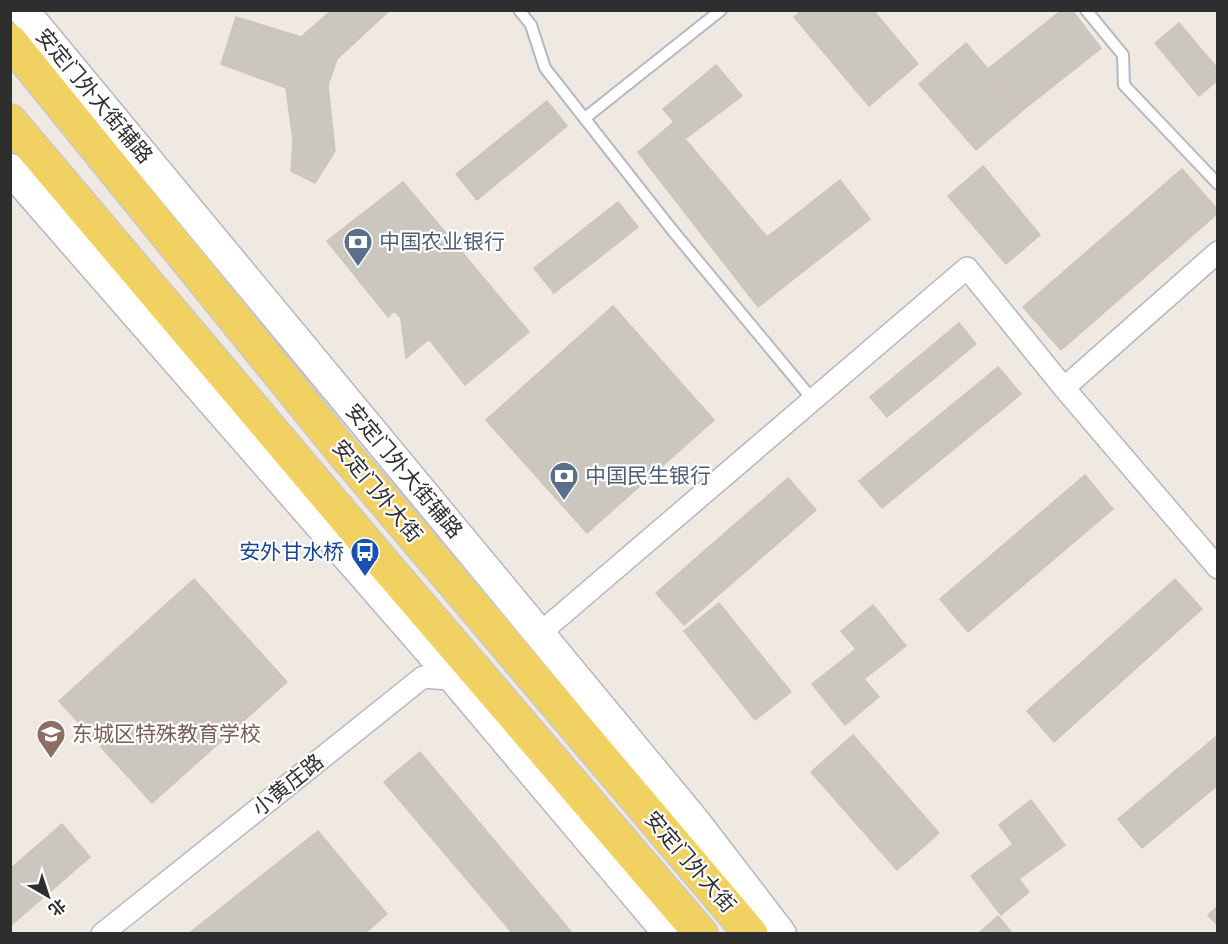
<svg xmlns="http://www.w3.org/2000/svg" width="1228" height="944" viewBox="0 0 1228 944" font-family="'Alegreya Sans','Noto Sans SC',sans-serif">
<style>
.building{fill:#cbc7bf;stroke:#cbc5ba;stroke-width:1.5}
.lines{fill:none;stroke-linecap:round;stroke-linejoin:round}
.lane-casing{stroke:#b4b7c1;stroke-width:14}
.street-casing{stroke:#b4b7c1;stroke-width:24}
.secondary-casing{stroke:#b4b7c1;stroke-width:33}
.primary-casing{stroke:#c9c9c9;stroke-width:36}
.lane{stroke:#fff;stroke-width:10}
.street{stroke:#fff;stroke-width:21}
.secondary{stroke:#fff;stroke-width:30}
.primary{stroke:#f2d163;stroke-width:33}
.labels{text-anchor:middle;stroke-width:4.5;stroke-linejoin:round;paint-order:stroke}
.street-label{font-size:21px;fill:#2e2e2e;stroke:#fff}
.service-label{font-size:21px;fill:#4e5e75;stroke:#fff;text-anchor:start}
.transit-label{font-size:21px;fill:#164399;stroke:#fff;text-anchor:end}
.education-label{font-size:21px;fill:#785e54;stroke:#fff;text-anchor:start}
</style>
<rect width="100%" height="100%" fill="#efe9e1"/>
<path class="building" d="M 332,10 L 390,10 L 337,59 L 328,85 L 335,151 L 315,183 L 291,171 L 293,140 L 286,88 L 221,64 L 236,17 L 301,37 Z
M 803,10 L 873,10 L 918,64 L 869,106 L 794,17 Z
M 1062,10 L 1072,10 L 1101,48 L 1023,110 L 989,68 Z
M 1179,23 L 1218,69 L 1218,80 L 1199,96 L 1155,43 Z
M 966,43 L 1023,110 L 976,150 L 919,84 Z
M 716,65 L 742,96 L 685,139 L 767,237 L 840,180 L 870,219 L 758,307 L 638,152 L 674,122 L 663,109 Z
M 547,101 L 567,126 L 477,200 L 456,174 Z
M 983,166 L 1040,235 L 1006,264 L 948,196 Z
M 1182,169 L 1218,210 L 1218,213 L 1061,350 L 1023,307 Z
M 403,182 L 529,332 L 465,385 L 429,339 L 406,358 L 401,318 L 394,311 L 388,317 L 327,241 Z
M 618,202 L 638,227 L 554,293 L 534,268 Z
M 613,306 L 714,420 L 587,533 L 486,420 Z
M 959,323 L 976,344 L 887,417 L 870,397 Z
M 998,367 L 1021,394 L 882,508 L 859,481 Z
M 1085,475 L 1113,509 L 968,632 L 940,599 Z
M 788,478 L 816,510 L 684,625 L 656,593 Z
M 194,579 L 287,682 L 152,803 L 59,701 Z
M 1175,579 L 1202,609 L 1054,742 L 1027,711 Z
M 719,603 L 791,692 L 755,720 L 684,631 Z
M 873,605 L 906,646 L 864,679 L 879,697 L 845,725 L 812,684 L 856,649 L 841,631 Z
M 853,735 L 939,833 L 897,870 L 811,772 Z
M 1218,735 L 1218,785 L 1142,848 L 1118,819 Z
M 420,752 L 573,934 L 513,934 L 384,782 Z
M 1031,800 L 1065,845 L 1019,879 L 1029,892 L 1001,915 L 971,876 L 1013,844 L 999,825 Z
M 62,824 L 90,857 L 10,926 L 10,869 Z
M 318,831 L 387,914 L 364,934 L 188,934 Z
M 1218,906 L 1218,926 L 1208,915 Z
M 998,916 L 1013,934 L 978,934 Z"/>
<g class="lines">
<g class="lane-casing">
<path id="lane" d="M 519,10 L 531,25 L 545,68 L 673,231 L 813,400
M 1086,10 L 1123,55 L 1124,85 L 1218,184
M 585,118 L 721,10"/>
</g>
<g class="street-casing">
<path id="street" d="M 1064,388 L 1218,252
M 539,634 L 967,268 L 1064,388 L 1218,568
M 102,934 L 423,677 L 461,680"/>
</g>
<g class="secondary-casing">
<path id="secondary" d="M 23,10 L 696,823 L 781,934
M 10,169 L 455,680 L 669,934"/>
</g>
<g class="primary-casing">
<path id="primary" d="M 10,41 L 342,451 L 751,934
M 10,121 L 385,565 L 701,934"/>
</g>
<use href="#lane" class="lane"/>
<use href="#street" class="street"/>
<use href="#secondary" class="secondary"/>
<use href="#primary" class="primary"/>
</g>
<defs>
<g id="bank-pin" transform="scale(1.5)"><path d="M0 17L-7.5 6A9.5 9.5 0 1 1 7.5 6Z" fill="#5c6f8a" stroke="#fff"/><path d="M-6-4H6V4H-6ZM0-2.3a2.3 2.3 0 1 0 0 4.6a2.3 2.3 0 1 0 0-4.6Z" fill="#fff"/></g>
<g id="bus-pin" transform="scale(1.5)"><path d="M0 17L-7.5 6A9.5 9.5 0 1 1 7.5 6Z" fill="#1a4fb4" stroke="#fff"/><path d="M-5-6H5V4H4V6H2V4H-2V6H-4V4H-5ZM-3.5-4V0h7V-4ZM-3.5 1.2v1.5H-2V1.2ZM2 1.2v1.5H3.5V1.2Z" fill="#fff"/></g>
<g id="school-pin" transform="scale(1.5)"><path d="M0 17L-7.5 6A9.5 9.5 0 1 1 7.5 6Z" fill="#8d6e63" stroke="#fff"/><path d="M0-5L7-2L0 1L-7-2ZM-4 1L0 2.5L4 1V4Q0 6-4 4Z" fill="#fff"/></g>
</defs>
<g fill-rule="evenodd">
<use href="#bank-pin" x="358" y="242"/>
<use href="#bank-pin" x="564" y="476"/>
<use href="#bus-pin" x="365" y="552"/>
<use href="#school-pin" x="51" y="734"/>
</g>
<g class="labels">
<g class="street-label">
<text transform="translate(94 96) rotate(50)" y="7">安定门外大街辅路</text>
<text transform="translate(404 471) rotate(50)" y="7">安定门外大街辅路</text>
<text transform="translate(377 491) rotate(50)" y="7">安定门外大街</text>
<text transform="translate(288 785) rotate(-39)" y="7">小黄庄路</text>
<text transform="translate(690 862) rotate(49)" y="7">安定门外大街</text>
</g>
<g class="service-label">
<text x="379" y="249">中国农业银行</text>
<text x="585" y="483">中国民生银行</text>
</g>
<g class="transit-label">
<text x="344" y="559">安外甘水桥</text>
</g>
<g class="education-label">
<text x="72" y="741">东城区特殊教育学校</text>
</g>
</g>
<rect width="1228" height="944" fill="none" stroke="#2e2e2e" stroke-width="24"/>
<g transform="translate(48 896) rotate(141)" stroke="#ffffff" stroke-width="4.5" paint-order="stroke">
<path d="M0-4.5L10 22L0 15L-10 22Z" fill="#2e2e2e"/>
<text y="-9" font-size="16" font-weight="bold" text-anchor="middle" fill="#2e2e2e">北</text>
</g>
</svg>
